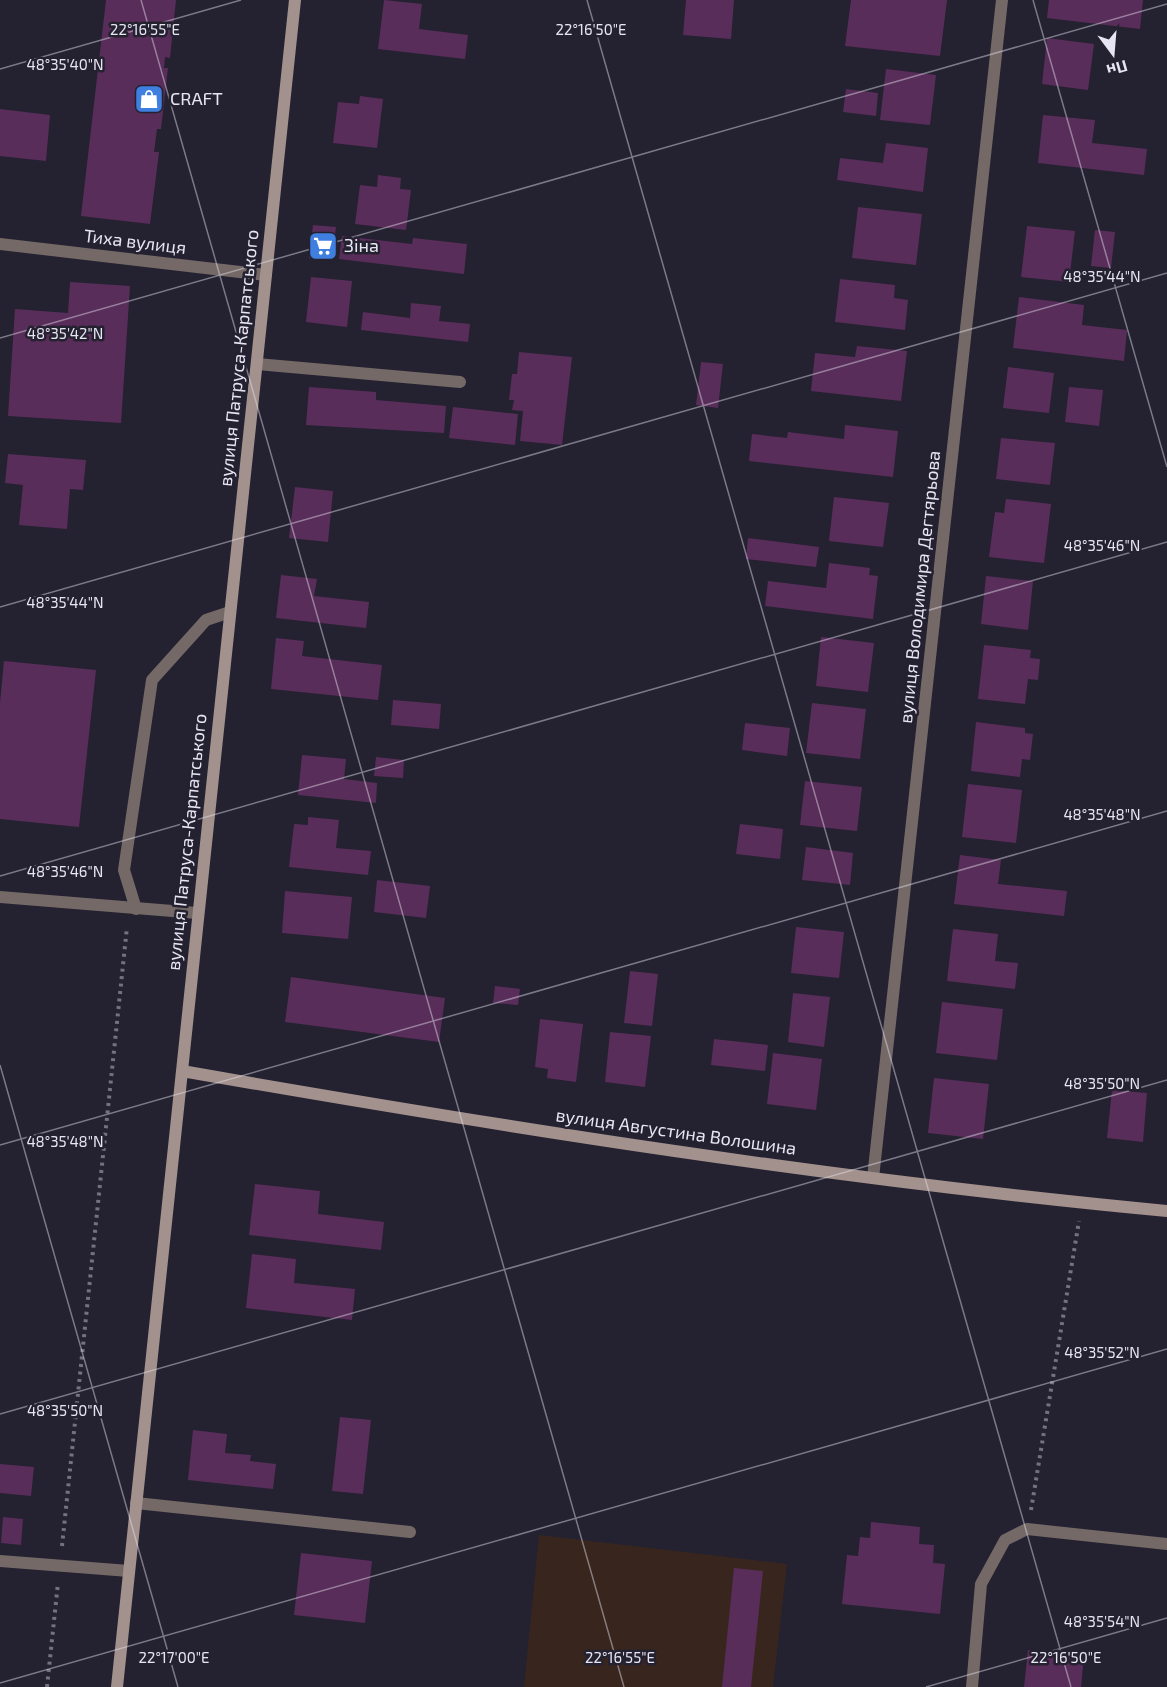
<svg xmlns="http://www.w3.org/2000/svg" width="1167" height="1687" viewBox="0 0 1167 1687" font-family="'Exo 2',sans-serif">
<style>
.education{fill:#38261e}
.building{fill:#592d59}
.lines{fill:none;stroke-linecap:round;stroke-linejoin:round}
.path{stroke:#757280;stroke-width:4;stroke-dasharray:3 4.5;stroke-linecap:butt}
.lane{stroke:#746966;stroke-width:12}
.street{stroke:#746966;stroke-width:12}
.secondary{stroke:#a2918c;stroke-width:12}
.ticks{fill:none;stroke:#e7e5f1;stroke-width:1.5;stroke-opacity:0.45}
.labels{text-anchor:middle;stroke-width:5;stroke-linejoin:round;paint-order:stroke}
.poi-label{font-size:18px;fill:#e7e5f1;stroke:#242131;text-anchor:start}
.street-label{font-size:18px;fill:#e7e5f1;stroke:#242131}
.ticks-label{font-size:15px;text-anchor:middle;fill:#e7e5f1;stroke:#242131;stroke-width:5;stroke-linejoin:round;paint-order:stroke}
</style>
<rect width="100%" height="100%" fill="#242131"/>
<path class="education" d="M 539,1535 L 787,1564 L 773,1687 L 524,1687 Z"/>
<path class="building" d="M 106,0 L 176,0 L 170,58 L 165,57 L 164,68 L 168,68 L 161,129 L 157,129 L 154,152 L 159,152 L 150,224 L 81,216 Z
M 384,0 L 422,4 L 419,29 L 468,35 L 465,59 L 378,49 Z
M 686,0 L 734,0 L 731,39 L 683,35 Z
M 851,0 L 947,0 L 940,56 L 845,46 Z
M 1049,0 L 1143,0 L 1140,29 L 1047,18 Z
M 1047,38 L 1094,44 L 1088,90 L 1042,84 Z
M 886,69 L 936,75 L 930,125 L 880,120 Z
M 846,89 L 878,93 L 876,116 L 843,112 Z
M 360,96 L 383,99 L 377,148 L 333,143 L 338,102 L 359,104 Z
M 0,109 L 50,115 L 46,161 L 0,156 Z
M 1043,115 L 1095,120 L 1092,143 L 1147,149 L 1144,175 L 1038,163 Z
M 886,143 L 928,148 L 923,192 L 837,180 L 840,158 L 883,163 Z
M 378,175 L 401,178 L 400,189 L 411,190 L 406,230 L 355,224 L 360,185 L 377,187 Z
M 858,207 L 922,214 L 916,265 L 852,258 Z
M 313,225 L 336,227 L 332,260 L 309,258 Z
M 1027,226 L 1075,231 L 1069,282 L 1021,277 Z
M 1095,230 L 1115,232 L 1111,268 L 1091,266 Z
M 342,236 L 412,244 L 413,238 L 467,244 L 464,274 L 339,259 Z
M 311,277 L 352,281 L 347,327 L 306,322 Z
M 840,279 L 895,285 L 894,298 L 908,300 L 905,330 L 835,322 Z
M 70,282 L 130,286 L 121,423 L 8,416 L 15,309 L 68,313 Z
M 1019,297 L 1084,305 L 1082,325 L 1127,330 L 1124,361 L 1013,348 Z
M 411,303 L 441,306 L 439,321 L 470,324 L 468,342 L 361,330 L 363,312 L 410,318 Z
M 857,346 L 907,351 L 901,401 L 811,391 L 815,353 L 855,357 Z
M 519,352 L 572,357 L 562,445 L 520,441 L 523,411 L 512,410 L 514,400 L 509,400 L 512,374 L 517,374 Z
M 701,362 L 723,364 L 718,408 L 696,405 Z
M 1008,367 L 1054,373 L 1049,413 L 1003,408 Z
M 309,387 L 376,392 L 376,400 L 446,406 L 444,433 L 306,425 Z
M 1069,387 L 1103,390 L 1099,426 L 1065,422 Z
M 453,407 L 518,414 L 515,445 L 449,438 Z
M 845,425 L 898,431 L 893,477 L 749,461 L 752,434 L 787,438 L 788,432 L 844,439 Z
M 1001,438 L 1055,443 L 1050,485 L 996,479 Z
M 8,454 L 86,460 L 83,490 L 70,489 L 67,529 L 19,525 L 23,485 L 5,483 Z
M 295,487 L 333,491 L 328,542 L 289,538 Z
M 834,497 L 889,503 L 883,547 L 829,541 Z
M 1006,499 L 1051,504 L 1044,563 L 989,557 L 995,512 L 1004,513 Z
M 748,538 L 819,547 L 816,567 L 746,559 Z
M 829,563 L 870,568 L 869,575 L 878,576 L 873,619 L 765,606 L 768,581 L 826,588 Z
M 281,575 L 317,579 L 314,596 L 369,602 L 366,628 L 276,618 Z
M 986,576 L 1033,581 L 1028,630 L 981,624 Z
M 821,637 L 874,643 L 868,692 L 816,686 Z
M 276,638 L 304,641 L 302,656 L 382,665 L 378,700 L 271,689 Z
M 984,645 L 1031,650 L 1030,658 L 1040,659 L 1038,680 L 1028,679 L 1025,704 L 978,699 Z
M 4,661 L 96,670 L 79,827 L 0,819 L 0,703 Z
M 393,700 L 441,704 L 439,729 L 391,725 Z
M 812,703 L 866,709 L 860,759 L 806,753 Z
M 976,722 L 1025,728 L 1025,733 L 1033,734 L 1030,760 L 1022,759 L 1020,777 L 971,771 Z
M 745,723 L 790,728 L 787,756 L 742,750 Z
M 302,755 L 346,759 L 344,779 L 377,783 L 376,803 L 298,795 Z
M 376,757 L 404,760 L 403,778 L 374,776 Z
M 805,781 L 862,787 L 857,831 L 800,825 Z
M 968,784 L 1022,790 L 1016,843 L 962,837 Z
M 308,817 L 339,820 L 336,848 L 371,851 L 368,875 L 289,867 L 294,824 L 308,825 Z
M 740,824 L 783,829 L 780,859 L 736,854 Z
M 806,847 L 853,853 L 850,885 L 802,880 Z
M 960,855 L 1001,860 L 998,884 L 1067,891 L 1064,916 L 954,904 Z
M 377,880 L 430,886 L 426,918 L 374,912 Z
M 285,891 L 352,897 L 348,939 L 282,933 Z
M 796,927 L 844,932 L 839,978 L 791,973 Z
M 953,929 L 998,934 L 995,961 L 1018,963 L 1015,989 L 947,981 Z
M 630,971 L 658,974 L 652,1026 L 624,1023 Z
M 291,977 L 445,998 L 439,1042 L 285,1022 Z
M 495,986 L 520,989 L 518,1005 L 493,1003 Z
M 793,993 L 830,997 L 824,1047 L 788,1042 Z
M 942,1002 L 1003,1009 L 997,1060 L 936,1053 Z
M 540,1019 L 583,1024 L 576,1082 L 547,1078 L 548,1069 L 535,1067 Z
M 610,1032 L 651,1036 L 645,1087 L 605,1082 Z
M 714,1039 L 768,1045 L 765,1071 L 711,1065 Z
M 773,1053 L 822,1059 L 816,1110 L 767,1104 Z
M 934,1078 L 989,1084 L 983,1139 L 928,1133 Z
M 1112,1090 L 1147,1093 L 1143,1142 L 1107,1138 Z
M 255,1184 L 320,1191 L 318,1214 L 384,1222 L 381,1250 L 249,1235 Z
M 252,1254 L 296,1259 L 294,1283 L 355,1289 L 352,1320 L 246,1308 Z
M 340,1417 L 371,1420 L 363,1494 L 332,1491 Z
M 193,1430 L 227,1434 L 225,1453 L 251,1455 L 250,1461 L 276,1464 L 273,1489 L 188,1480 Z
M 0,1464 L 34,1467 L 31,1496 L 0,1493 Z
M 3,1517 L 23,1519 L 21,1545 L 1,1543 Z
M 871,1522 L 920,1527 L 919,1544 L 934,1545 L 933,1563 L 945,1564 L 940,1614 L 842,1604 L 847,1555 L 858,1556 L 860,1537 L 870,1538 Z
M 301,1553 L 372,1561 L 365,1623 L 294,1615 Z
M 734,1568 L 763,1571 L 751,1687 L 722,1687 Z
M 1028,1650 L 1084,1656 L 1081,1687 L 1024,1687 Z"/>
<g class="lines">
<path class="path" d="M 1031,1510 L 1079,1221
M 62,1546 L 127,927
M 47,1687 L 58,1583"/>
<path class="lane" d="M 257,364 L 460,382
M 136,909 L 124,870 L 152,680 L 206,620 L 230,612
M 136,1503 L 410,1532"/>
<path class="street" d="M 0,244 L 266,275
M 0,897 L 197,913
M 873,1178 L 1002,0
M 0,1561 L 129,1571
M 972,1687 L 981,1584 L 1005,1540 L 1027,1529 L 1167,1544"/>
<path class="secondary" d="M 182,1071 C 508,1128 837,1180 1167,1211
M 117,1687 L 295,0"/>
</g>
<path class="ticks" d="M 141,0 L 624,1687M 587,0 L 1071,1687M 1033,0 L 1167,467M 0,69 L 241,0M 0,338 L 1167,4M 0,607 L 1167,273M 0,876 L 1167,542M 0,1065 L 178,1687M 0,1145 L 1167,811M 0,1414 L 1167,1080M 0,1683 L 1167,1349M 926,1687 L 1167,1618"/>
<defs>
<g id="shop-square" transform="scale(1.5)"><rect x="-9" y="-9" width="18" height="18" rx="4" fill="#3f7fe0" stroke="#242131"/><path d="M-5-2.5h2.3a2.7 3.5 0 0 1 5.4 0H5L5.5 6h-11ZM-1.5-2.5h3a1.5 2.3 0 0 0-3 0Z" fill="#fff"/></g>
<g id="supermarket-square" transform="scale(1.5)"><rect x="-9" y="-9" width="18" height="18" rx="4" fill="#3f7fe0" stroke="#242131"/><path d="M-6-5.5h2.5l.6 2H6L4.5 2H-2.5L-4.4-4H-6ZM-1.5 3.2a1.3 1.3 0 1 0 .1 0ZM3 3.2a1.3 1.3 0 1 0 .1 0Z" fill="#fff"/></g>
</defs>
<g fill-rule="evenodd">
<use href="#shop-square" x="149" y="99"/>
<use href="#supermarket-square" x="323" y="246"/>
</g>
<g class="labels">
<g class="poi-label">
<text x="170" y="105">CRAFT</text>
<text x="344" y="252">Зіна</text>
</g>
<g class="street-label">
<text transform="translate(135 242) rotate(7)" y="6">Тиха вулиця</text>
<text transform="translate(239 358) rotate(-84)" y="6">вулиця Патруса-Карпатського</text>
<text transform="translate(920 587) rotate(-84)" y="6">вулиця Володимира Дегтярьова</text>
<text transform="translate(187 842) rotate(-84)" y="6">вулиця Патруса-Карпатського</text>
<text transform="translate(676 1132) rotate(8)" y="6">вулиця Августина Волошина</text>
</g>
</g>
<g class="ticks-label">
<text x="145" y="35">22°16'55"E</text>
<text x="591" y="35">22°16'50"E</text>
<text x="65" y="70">48°35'40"N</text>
<text x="1102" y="282">48°35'44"N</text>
<text x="65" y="339">48°35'42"N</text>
<text x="1102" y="551">48°35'46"N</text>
<text x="65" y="608">48°35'44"N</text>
<text x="1102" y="820">48°35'48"N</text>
<text x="65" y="877">48°35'46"N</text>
<text x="1102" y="1089">48°35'50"N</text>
<text x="65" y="1147">48°35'48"N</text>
<text x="1102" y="1358">48°35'52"N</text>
<text x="65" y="1416">48°35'50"N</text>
<text x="1102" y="1627">48°35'54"N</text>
<text x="174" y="1663">22°17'00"E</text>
<text x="620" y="1663">22°16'55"E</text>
<text x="1066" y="1663">22°16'50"E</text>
</g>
<g transform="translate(1113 54) rotate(164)" stroke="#242131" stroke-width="4.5" paint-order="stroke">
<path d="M0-4.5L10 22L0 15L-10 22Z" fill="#e7e5f1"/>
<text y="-9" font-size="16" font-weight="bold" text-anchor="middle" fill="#e7e5f1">Пн</text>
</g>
</svg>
